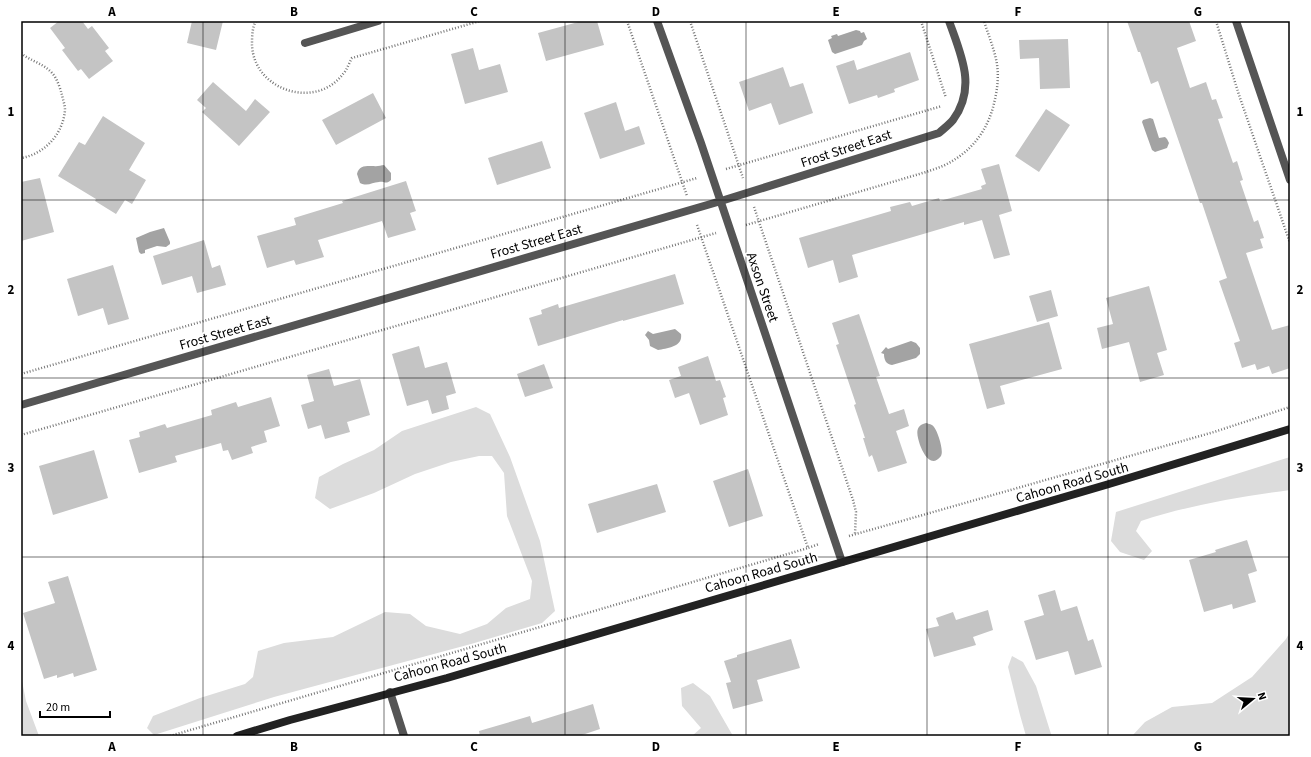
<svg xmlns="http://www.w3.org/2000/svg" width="1311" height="757" viewBox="0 0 1311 757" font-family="'Source Sans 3',sans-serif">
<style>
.green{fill:#dcdcdc}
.water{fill:#a3a3a3}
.building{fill:#c4c4c4}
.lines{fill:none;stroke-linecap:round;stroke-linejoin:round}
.path{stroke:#777;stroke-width:2.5;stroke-dasharray:1 2;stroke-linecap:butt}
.street{stroke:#555;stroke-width:8}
.secondary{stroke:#222;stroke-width:8}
.grid{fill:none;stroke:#000;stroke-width:1;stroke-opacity:0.55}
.labels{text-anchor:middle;stroke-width:3.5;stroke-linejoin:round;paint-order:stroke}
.street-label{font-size:14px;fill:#000;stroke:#fff}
.neatline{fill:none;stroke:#000;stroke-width:1.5}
.grid-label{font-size:13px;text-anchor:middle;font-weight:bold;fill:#000}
</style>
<rect width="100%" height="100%" fill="#fff"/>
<path class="green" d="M 476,407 L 490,414 L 510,457 L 540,541 L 555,611 L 542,623 L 471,644 L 274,697 L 154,735 L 147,728 L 153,716 L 200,698 L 245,684 L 253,677 L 258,651 L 284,643 L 333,637 L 385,612 L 410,614 L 426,626 L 460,634 L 487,624 L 506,608 L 530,599 L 532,581 L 507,516 L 504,473 L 492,456 L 479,456 L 451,462 L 415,474 L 374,493 L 330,509 L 315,498 L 319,477 L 343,464 L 374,450 L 402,431 Z
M 1290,457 L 1290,490 C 1240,497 1189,505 1141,521 L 1136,531 L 1152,551 L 1144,560 L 1120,552 L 1111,541 L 1116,512 Z
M 1290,632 L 1290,736 L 1132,736 L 1145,722 L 1172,707 L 1212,703 L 1252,677 L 1286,639 Z
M 1012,656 L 1023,662 L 1036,686 L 1051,734 L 1053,736 L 1026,736 L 1020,715 L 1008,667 Z
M 21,676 L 26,701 L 39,736 L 21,736 Z
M 693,683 L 710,696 L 733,736 L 692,736 L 701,728 L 682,706 L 681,688 Z"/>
<path class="water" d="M 856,30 L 860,31 L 861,33 L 864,32 L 867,39 L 864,41 L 862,45 L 835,54 L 832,52 L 828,40 L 832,38 L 831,36 L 837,34 L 838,36 Z
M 1150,118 L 1153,119 L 1159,138 L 1165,137 L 1167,139 L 1169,143 L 1167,148 L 1155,152 L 1152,150 L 1142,122 L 1143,120 Z
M 384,165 L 391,173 L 391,180 C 386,185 384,181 379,182 C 372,182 368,187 360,183 L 357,174 C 359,165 366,166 374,166 C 377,167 381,165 384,165 Z
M 164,228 L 170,242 L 170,244 L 166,247 L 157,246 L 145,250 L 145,253 L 141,254 L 139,252 L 136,238 L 150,232 Z
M 675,329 L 681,334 C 683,347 667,348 658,350 L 650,346 L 649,340 L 645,335 L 648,331 L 653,334 Z
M 911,341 L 916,343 L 920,348 L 920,354 L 916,358 L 892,365 C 886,364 884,360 884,354 L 881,353 L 886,347 L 888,349 Z
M 926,423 C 929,424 932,424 934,427 C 938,432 944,451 941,456 C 931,469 923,453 920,445 C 917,435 914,426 926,423 Z"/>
<path class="building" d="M 59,21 L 82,21 L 88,29 L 92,26 L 109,48 L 105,51 L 113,61 L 89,79 L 81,69 L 78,71 L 62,50 L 65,48 L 50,28 Z
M 192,21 L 223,21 L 216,50 L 187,43 Z
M 582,21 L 597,21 L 604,45 L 546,61 L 538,33 Z
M 1127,21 L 1189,21 L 1196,41 L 1177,48 L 1190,88 L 1206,82 L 1212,100 L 1216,99 L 1223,118 L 1218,119 L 1233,163 L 1237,161 L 1243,180 L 1240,181 L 1254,222 L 1258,220 L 1264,238 L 1260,239 L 1263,248 L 1246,253 L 1272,330 L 1290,325 L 1290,368 L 1272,374 L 1269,366 L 1257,370 L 1255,364 L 1242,368 L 1234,343 L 1240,341 L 1219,281 L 1227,278 L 1202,203 L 1200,203 L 1158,81 L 1151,84 L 1140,52 L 1138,52 Z
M 1068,39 L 1070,88 L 1040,89 L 1039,58 L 1020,59 L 1019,40 Z
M 473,48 L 479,70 L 500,64 L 508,92 L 465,104 L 451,54 Z
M 910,52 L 919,80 L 894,89 L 895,92 L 878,98 L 877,95 L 849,104 L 836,66 L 854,60 L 857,70 Z
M 783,67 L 790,87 L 803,83 L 813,113 L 779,125 L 771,103 L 749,111 L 739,82 Z
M 213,82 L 246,111 L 255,99 L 270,112 L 239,146 L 202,112 L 206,108 L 197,100 Z
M 373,93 L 386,118 L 336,145 L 322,120 Z
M 616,102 L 625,131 L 639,126 L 645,144 L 600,159 L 584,113 Z
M 1046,109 L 1070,125 L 1039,172 L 1015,156 Z
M 103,116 L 145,143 L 129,170 L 146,180 L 132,204 L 125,200 L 116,214 L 95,201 L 96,199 L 58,176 L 79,142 L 85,145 Z
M 542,141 L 551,168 L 497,185 L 488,158 Z
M 999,164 L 1012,211 L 999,215 L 1010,255 L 994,259 L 982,220 L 964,225 L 964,222 L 852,255 L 858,277 L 839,283 L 833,260 L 808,268 L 799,238 L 891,211 L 890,207 L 910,202 L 912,206 L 939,198 L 940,201 L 982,189 L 981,186 L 986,184 L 981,169 Z
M 40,178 L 54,232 L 21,241 L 21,182 Z
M 406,181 L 416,211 L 410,213 L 416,230 L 388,238 L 382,221 L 318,240 L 324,257 L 296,265 L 294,260 L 267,268 L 257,236 L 296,225 L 294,218 L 343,203 L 342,201 Z
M 204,240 L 212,268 L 220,265 L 226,285 L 197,293 L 192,276 L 162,285 L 153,256 Z
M 113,265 L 129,319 L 108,325 L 103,308 L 78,316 L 67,279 Z
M 675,274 L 684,304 L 623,321 L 623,320 L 538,346 L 529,318 L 542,314 L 541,310 L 558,304 L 559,308 Z
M 1149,286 L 1167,350 L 1157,353 L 1164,375 L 1140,382 L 1129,342 L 1102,349 L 1097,328 L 1113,324 L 1106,298 Z
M 1051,290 L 1058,316 L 1037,322 L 1029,296 Z
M 859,314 L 880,376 L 876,377 L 889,414 L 904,409 L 909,426 L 896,431 L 907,463 L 878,472 L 872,455 L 869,457 L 863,438 L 865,438 L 854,405 L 856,404 L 836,345 L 839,344 L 832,323 Z
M 1049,322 L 1062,369 L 1000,386 L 1005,404 L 987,409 L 969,344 Z
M 419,346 L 425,368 L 447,362 L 456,393 L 446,396 L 449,409 L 432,414 L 428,400 L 407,406 L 392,354 Z
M 708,356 L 716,381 L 720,380 L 726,397 L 723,398 L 728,415 L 700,425 L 689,393 L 675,398 L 669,380 L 681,376 L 678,367 Z
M 544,364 L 553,388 L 525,397 L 517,374 Z
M 329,369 L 334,386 L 360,379 L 370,415 L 347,422 L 350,432 L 325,439 L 321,425 L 308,429 L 301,405 L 314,401 L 307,375 Z
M 271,397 L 280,426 L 264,431 L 267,442 L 251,447 L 253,453 L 232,460 L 228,450 L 223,451 L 221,443 L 175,456 L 177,462 L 139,473 L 129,440 L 140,437 L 139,432 L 165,424 L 167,428 L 212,415 L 211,410 L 236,402 L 238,407 Z
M 94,450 L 108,498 L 53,515 L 39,466 Z
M 748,469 L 763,516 L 729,527 L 713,481 Z
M 657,484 L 666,512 L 597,533 L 588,504 Z
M 1247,540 L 1257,571 L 1248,574 L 1256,602 L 1233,609 L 1232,604 L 1204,612 L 1189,560 L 1216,552 L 1215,550 Z
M 68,576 L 97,670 L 74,677 L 73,673 L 57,678 L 57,675 L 44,679 L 23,613 L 55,603 L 48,582 Z
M 1055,590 L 1061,611 L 1077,606 L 1088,641 L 1093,639 L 1102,667 L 1075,675 L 1068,651 L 1036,660 L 1024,621 L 1044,615 L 1038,595 Z
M 988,610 L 993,630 L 973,637 L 976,645 L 934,657 L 926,629 L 939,626 L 936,618 L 953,612 L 956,620 Z
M 791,639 L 800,668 L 757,680 L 763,701 L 733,709 L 726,683 L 731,682 L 724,661 L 737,657 L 737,655 Z
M 593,704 L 600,729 L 579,736 L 480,736 L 479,731 L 530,716 L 532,723 Z"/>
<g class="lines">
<path class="path" d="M 256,21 C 252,28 252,37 252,45 C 254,91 316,110 343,74 C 347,70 349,63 352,58 L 480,21
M 627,21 L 687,196
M 690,21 L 743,178
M 921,21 L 946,98
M 1216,21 L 1239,95 L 1290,243
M 21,53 C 30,61 43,63 52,73 C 57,78 60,88 62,95 C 63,100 65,105 65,110 C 63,134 45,154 21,158
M 726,169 L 942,106
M 754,207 L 853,500 L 856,512 L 855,534
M 697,225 L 808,548 L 819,544
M 746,225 L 916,175 C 926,172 936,169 945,165 C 973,151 989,129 995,99 C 998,86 999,72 996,59 C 993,46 988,34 984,21
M 21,374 L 697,178
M 21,435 L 716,233
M 849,536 L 1214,432 L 1290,407
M 170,736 L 808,548"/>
<path class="street" d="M 657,21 L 701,143 L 842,562
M 1236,21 L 1290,180
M 305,43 L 378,21
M 21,405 L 721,201 L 939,133 C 943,129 949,125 953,120 C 977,87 961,55 949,21
M 390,692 L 404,736"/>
<path class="secondary" d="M 237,736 L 290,720 L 447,678 L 1109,484 L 1290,429"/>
</g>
<path class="grid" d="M 203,21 L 203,736M 384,21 L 384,736M 565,21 L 565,736M 746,21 L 746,736M 927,21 L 927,736M 1108,21 L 1108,736M 21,200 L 1290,200M 21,378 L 1290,378M 21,557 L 1290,557"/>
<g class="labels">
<g class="street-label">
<text transform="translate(846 148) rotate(-18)" y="5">Frost Street East</text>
<text transform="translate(536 241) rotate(-16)" y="5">Frost Street East</text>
<text transform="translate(763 287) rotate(71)" y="5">Axson Street</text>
<text transform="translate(225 332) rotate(-16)" y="5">Frost Street East</text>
<text transform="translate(1072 482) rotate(-16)" y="5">Cahoon Road South</text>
<text transform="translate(761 572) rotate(-16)" y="5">Cahoon Road South</text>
<text transform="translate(450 662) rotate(-15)" y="5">Cahoon Road South</text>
</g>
</g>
<rect width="1311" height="757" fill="none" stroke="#ffffff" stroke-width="44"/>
<g transform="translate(1253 699) rotate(72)" stroke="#ffffff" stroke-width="3" paint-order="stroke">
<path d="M0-3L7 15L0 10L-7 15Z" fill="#000000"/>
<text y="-6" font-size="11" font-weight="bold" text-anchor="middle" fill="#000000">N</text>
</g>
<path d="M40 711v6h70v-6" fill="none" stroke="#000000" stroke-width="2"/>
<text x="46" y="711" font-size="12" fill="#000000" stroke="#ffffff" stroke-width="3" paint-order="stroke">20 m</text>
<rect x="22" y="22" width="1267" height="713" class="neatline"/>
<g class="grid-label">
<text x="112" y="16">A</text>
<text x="294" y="16">B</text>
<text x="474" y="16">C</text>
<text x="656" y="16">D</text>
<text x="836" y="16">E</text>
<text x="1018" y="16">F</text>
<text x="1198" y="16">G</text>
<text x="11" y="116">1</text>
<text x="1300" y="116">1</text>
<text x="11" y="294">2</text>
<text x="1300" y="294">2</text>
<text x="11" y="472">3</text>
<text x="1300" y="472">3</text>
<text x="11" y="650">4</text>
<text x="1300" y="650">4</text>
<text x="112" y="751">A</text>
<text x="294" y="751">B</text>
<text x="474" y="751">C</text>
<text x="656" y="751">D</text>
<text x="836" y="751">E</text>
<text x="1018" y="751">F</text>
<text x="1198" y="751">G</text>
</g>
</svg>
